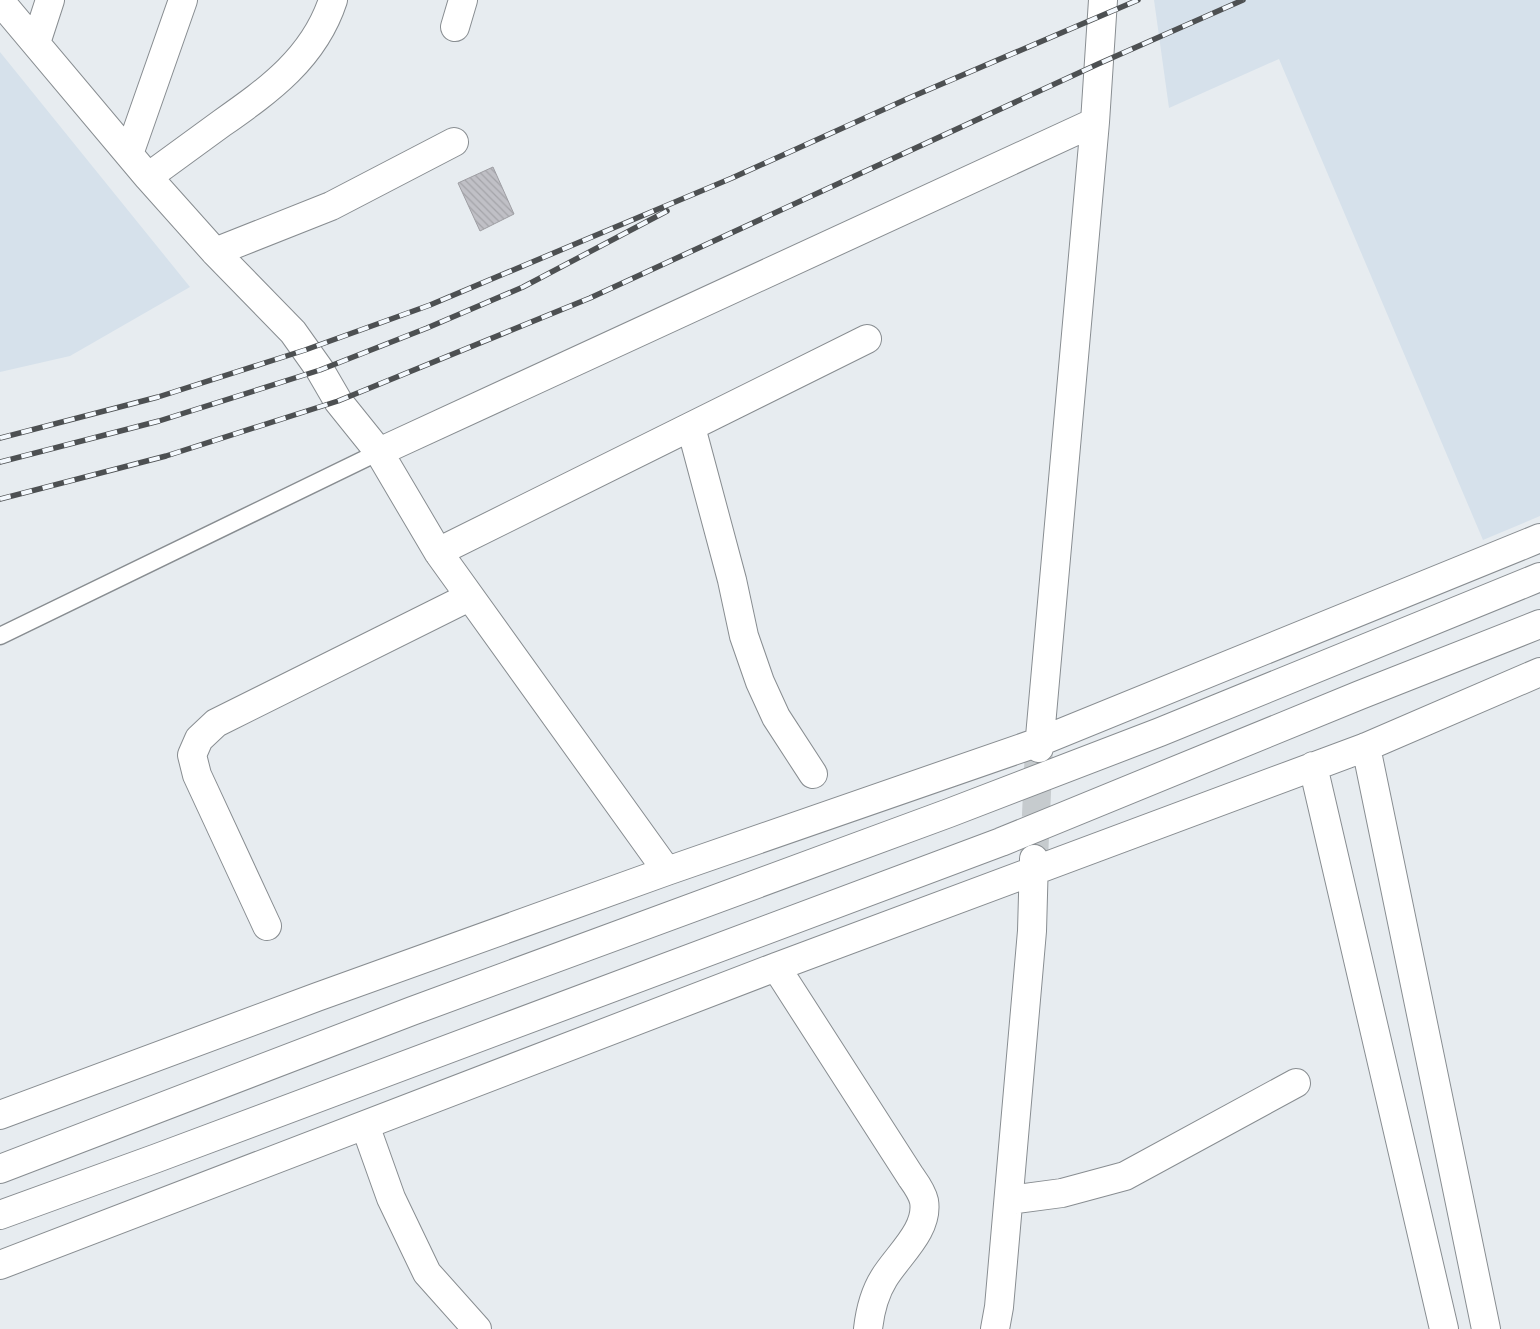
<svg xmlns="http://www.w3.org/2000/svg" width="1540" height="1329" viewBox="0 0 1540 1329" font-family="Cabin,sans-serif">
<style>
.built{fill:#d6e1eb}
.building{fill:url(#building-back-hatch);stroke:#9e9ea3}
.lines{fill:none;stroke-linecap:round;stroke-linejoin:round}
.street-tunnel{stroke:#c6cbce;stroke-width:28;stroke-dasharray:28 14;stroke-linecap:butt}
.lane-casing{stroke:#888d91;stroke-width:19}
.street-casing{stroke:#888d91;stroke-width:30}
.highway-casing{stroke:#888d91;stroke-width:30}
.lane{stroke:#fff;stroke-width:16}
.street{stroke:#fff;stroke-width:28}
.highway{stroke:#fff;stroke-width:28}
.rail-casing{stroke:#4d5052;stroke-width:5.5}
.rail{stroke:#f4f9fe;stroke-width:4;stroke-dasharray:11;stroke-linecap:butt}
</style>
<defs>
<pattern id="building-back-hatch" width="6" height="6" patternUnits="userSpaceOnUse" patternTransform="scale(1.25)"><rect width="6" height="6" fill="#c0c0c6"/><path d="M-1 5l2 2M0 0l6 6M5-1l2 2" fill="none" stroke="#a4a4a9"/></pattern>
</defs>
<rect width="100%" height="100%" fill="#e7ecf0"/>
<path class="built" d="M 1154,0 L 1540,0 L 1540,516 L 1483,540 L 1279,59 L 1169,108 Z
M 0,52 L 190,287 L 70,356 L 0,372 Z"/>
<path class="building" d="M 493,167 L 514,214 L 480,231 L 458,183 Z"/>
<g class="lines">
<path class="street-tunnel" d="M 1034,859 L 1039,748"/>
<g class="lane-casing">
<path id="lane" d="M 0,636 L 379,452"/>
</g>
<g class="street-casing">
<path id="street" d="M 0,1 L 148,177 L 215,252 L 293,332 L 320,370 L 338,401 L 379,452 L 438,552 L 667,871
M 455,27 L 463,0
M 36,43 L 50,0
M 129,154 L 183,0
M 148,177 C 173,159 197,141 222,123 C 269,90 314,58 333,0
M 215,252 L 331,206 L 454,142
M 691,427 L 732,580 L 744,636 L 760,682 L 776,717 L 813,774
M 379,452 L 1095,122
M 438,552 L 867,339
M 1366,747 L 1486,1329
M 1039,748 L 1095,122 L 1103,0
M 1313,766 L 1444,1329
M 267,926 L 197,775 L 192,755 L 199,739 L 216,723 L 469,597
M 776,967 L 911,1177 C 916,1184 922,1192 924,1201 C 929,1230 898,1255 884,1278 C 874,1294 870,1311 868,1329
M 0,1115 L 317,997 L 667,871 L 1039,742 L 1540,538
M 365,1125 L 391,1198 L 427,1273 L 477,1329
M 1009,1200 L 1062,1193 L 1125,1176 L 1296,1083
M 0,1265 L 776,967 L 1366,747 L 1540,672
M 995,1329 L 999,1307 L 1032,931 L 1034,859"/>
</g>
<g class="highway-casing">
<path id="highway" d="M 0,1169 L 412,1011 L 949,813 L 1160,732 L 1540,577
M 0,1215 L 157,1158 L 1001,842 L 1360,695 L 1540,624"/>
</g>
<use href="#lane" class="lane"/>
<use href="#street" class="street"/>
<use href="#highway" class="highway"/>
<g class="rail-casing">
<path id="rail" d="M 0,438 L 158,397 L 305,350 L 430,305 L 732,178 L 909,98 L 1138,0
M 0,462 L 159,421 L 320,370 L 427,328 L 523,287 L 667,211
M 0,499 L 166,456 L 338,401 L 590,298 L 1098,64 L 1243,0"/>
</g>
<use href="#rail" class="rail"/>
</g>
</svg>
